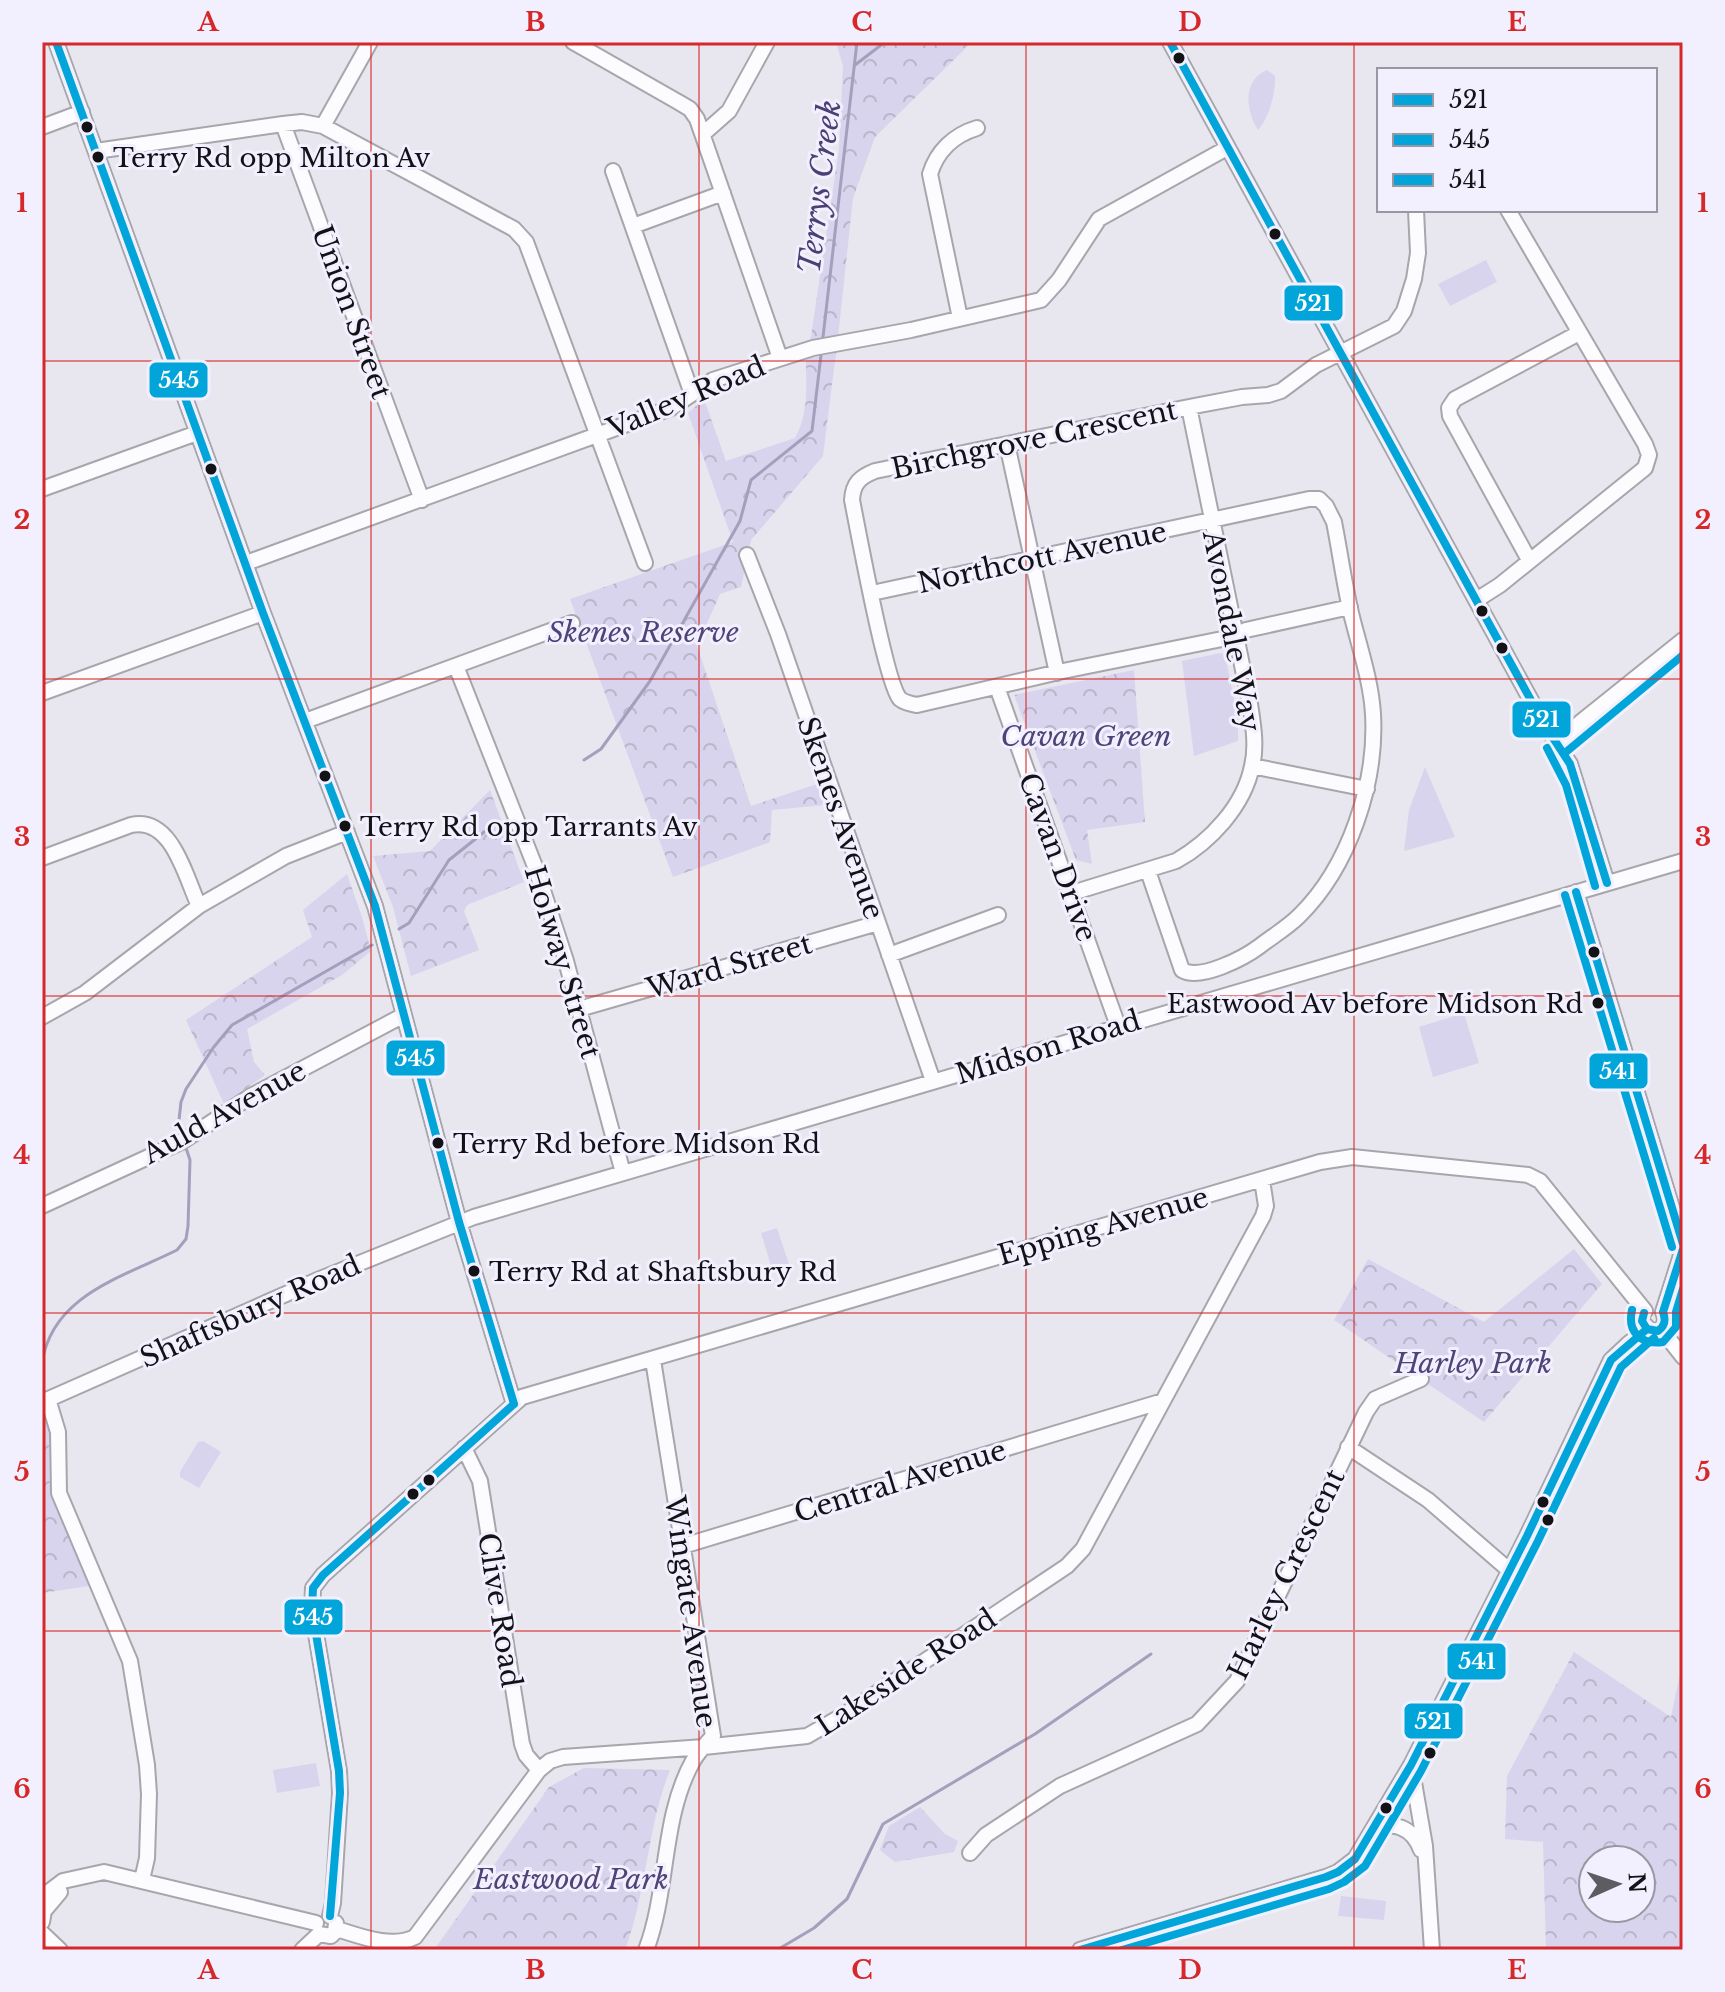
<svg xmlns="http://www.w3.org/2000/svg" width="1725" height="1992" viewBox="0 0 1725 1992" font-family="'Libre Baskerville',serif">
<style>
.grass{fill:#d9d4ed}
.forest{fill:url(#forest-crowns);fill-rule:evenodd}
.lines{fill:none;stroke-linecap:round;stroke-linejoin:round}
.stream{stroke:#a49fbc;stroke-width:3}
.minor-casing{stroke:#a7a6ac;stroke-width:18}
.minor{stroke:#fcfbfd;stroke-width:14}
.bus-1-casing{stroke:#f2f0fe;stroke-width:14}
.bus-2-casing{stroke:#f2f0fe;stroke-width:14}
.bus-3-casing{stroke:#f2f0fe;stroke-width:14}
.bus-1{stroke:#02a5d9;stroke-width:8}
.bus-2{stroke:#02a5d9;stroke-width:8}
.bus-3{stroke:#02a5d9;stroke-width:8}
.grid{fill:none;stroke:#d62828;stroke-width:2;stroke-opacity:0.55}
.bus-dot{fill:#131217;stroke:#f2f0fe;stroke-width:3}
.labels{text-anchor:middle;stroke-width:6;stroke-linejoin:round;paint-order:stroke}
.bus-label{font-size:26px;fill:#131217;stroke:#f2f0fe;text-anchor:start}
.street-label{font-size:28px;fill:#131217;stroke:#f2f0fe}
.park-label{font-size:28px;font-style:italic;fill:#4f4378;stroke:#f2f0fe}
.water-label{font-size:30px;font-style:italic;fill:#4b3f73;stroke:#f2f0fe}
.line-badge{stroke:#f2f0fe;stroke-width:3}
.badge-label{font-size:22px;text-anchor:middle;font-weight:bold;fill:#fff}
.neatline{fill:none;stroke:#d62828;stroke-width:3}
.grid-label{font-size:26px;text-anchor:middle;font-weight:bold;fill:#d62828}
</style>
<defs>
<pattern id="forest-crowns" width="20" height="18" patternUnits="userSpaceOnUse" patternTransform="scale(2)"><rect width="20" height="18" fill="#d9d4ed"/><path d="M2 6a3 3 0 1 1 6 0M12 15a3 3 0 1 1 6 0" fill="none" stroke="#b9b5ca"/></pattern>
</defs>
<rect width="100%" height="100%" fill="#e8e6ef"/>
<path class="grass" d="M 1267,70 L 1275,76 C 1276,91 1269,119 1258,130 C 1246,111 1242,80 1267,70 Z
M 1486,260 L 1497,282 L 1450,306 L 1438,284 Z
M 1221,653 L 1225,655 L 1238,719 L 1238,741 L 1194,756 L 1182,661 Z
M 1425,767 L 1455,837 L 1404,851 L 1409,810 Z
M 1464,1013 L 1479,1063 L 1433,1077 L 1419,1027 Z
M 777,1228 L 789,1264 L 772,1269 L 761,1233 Z
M 203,1441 L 221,1452 L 199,1488 L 180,1477 L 180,1472 L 198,1442 Z
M 316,1763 L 320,1786 L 277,1793 L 273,1770 Z
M 1341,1896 L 1386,1901 L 1384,1920 L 1338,1916 Z"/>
<path class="forest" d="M 836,42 L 972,42 L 875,137 L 853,198 L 838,337 L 810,343 L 839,149 L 843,66 Z
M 836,353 L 823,456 L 751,540 L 741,587 L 720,594 L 697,646 L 751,806 L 820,783 L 826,805 L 772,810 L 770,842 L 673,877 L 570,599 L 733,542 L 688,413 L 704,399 L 726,461 L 795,438 C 809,413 806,387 806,359 Z
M 1134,670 L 1145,822 L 1087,830 L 1092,864 L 1076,860 L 1014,695 Z
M 490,790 L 524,882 L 467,905 L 464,911 L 479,950 L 411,976 L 393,907 L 373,856 L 430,851 Z
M 347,874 L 362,917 L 371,951 L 342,975 L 247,1029 L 254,1062 L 265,1075 L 224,1104 L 186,1020 L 312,937 L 303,910 Z
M 1574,1249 L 1602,1284 L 1484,1422 L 1334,1320 L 1368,1259 L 1484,1322 Z
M 46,1417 L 49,1422 L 50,1494 L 89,1586 L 42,1593 L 42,1418 Z
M 1574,1652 L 1671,1717 L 1683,1659 L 1683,1950 L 1546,1950 L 1543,1842 L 1505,1839 L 1507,1776 ZM 1593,1860 L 1641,1860 L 1641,1908 L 1593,1908 Z
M 584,1768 L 670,1770 C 647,1827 647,1892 625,1950 L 434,1950 L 549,1787 Z
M 920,1807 L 945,1834 L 958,1841 L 954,1852 L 895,1862 L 880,1850 L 889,1826 Z"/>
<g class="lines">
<path class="stream" d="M 855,65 L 885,42
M 823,337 L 857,42
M 584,760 L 601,749 L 650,681 L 740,521 L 751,480 L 812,431 L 821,355
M 399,929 L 409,923 L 449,860 L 498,821
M 182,1136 L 179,1120 L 181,1102 L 186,1089 L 213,1048 L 232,1025 L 372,945
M 42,1363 C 52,1295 123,1277 177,1250 L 186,1239 L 188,1226 L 190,1160 L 185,1145
M 777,1950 L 814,1928 L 847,1899 L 883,1824 L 1035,1734 L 1151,1654"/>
<g class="minor-casing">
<path id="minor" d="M 56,42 L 263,613 L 375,906 L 459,1222 L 514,1404
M 573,42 L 680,103 L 690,109 L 697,119 L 780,358
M 1170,42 L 1544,724 L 1570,764 L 1607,883
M 283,124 L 422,500
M 323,126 L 370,42
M 42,127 L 82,112
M 703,134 L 729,111 L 767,42
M 96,151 L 283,124 L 302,122 L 323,126 L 514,229 L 526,242 L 645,563
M 613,171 L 692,394
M 633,226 L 723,193
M 960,318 L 930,174 C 937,151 954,135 977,128
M 1007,444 L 1057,673
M 42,489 L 197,433
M 747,555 L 778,634 L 933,1081
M 1529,560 L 1450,416 L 1449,408 L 1455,399 L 1579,333
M 246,563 L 671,408 L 713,380 L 813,348 L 911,330 L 1041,300 L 1059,280 L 1099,219 L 1227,148
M 872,593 L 1309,499 L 1319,499 L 1326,506 L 1334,522 C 1340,552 1344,583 1351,613 C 1359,646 1371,680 1373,714 C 1377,783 1349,867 1299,916 C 1288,927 1273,936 1260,946 C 1244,958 1200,981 1182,970 L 1148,871
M 1478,599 L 1500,585 L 1645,468 L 1649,455 L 1645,444 L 1508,210
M 1350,607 L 1246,630 L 1232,637 L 1063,671 L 917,705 C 911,704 905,703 900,699 C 886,684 858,530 852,500 C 853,483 860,477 875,471 L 1189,407 L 1242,397 L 1268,395 L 1281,391 L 1316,365 L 1394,326 L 1404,311 L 1414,279 L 1418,253 L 1416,210
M 456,666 L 536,869 L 566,961 L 623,1173
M 997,687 L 1118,1026
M 42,693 L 263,613
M 305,721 L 572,623
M 1558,743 L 1582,721 L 1683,640
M 1252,766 L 1367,789
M 42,858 L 131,825 C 172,816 185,876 199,906
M 1576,892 L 1683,1244
M 1072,893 L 1176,861 C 1210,842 1244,806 1252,766 C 1257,746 1253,724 1250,704 L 1189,407
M 889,955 L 998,915
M 579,1009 L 878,923
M 42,1017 L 85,993 L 199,906 L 286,856 L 347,832
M 42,1206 L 183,1141 L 251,1096 L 404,1015
M 1643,1323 L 1651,1331 C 1662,1332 1668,1323 1663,1312 L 1683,1249
M 1661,1329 L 1683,1357
M 48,1399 L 58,1432 L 59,1493 L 130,1661 L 147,1765 L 149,1794 L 147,1858 L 142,1880
M 42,1402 L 320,1279 L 474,1217 L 1683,861
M 1348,1447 L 1428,1500 L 1510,1571
M 464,1448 L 480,1481 L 522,1744 L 526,1755 L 539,1770
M 683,1546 L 1163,1401
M 1411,1765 L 1425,1846 L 1432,1950
M 1372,1833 C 1392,1818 1413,1828 1421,1850
M 970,1853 L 986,1835 L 1060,1786 L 1197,1724 L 1237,1681 L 1366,1412 L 1375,1399 L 1421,1379
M 42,1897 L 63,1881 L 104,1872 L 316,1923
M 330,1916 L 333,1903 L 340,1793 L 339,1771 L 312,1610 L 313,1588 L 323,1575 L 522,1397 L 1320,1162 L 1352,1157 L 1528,1175 L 1540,1181 L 1645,1311
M 42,1922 L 44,1911 L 60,1892
M 337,1929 C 360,1936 391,1949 415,1937 L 539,1770 L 550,1761 L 563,1757 L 704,1747 L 807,1736 L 847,1713 L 1067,1566 L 1083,1549 L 1263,1216 L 1266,1206 L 1262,1180
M 42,1933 L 60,1950
M 319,1934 L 331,1936 L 335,1932 L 336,1923
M 302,1950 L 319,1934
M 646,1950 C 669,1890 661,1818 693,1761 C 698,1752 706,1744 713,1736 L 653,1360
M 1080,1950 L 1326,1877 L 1338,1872 L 1355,1859 L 1411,1765 L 1527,1536 L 1611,1360 L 1628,1344 L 1647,1329"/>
</g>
<use href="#minor" class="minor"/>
<g class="bus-1-casing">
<path id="bus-1" d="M 1170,42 L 1544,724 L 1570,764 L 1607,883
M 1576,892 L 1683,1244
M 1644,1313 L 1642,1321 L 1647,1329 L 1658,1331 C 1665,1326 1666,1320 1663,1312 L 1683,1249
M 1080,1950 L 1326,1877 L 1338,1872 L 1355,1859 L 1411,1765 L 1527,1536 L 1611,1360 L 1647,1329"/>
</g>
<g class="bus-2-casing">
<path id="bus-2" d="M 56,42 L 263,613 L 375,906 L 459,1222 L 514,1404
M 330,1916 L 340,1793 L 339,1771 L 312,1610 L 313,1588 L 323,1575 L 514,1404"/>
</g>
<g class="bus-3-casing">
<path id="bus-3" d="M 1547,748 L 1566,785 L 1595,886
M 1566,752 L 1683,655
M 1565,895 L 1672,1247
M 1632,1310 C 1627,1332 1641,1345 1663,1342 L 1676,1327 L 1676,1312 L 1683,1289
M 1122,1950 L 1329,1889 L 1344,1882 L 1365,1866 L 1421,1771 L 1538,1541 L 1621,1367 L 1654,1338"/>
</g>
<use href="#bus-1" class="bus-1"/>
<use href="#bus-2" class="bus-2"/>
<use href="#bus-3" class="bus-3"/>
</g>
<path class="grid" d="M 371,42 L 371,1950M 699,42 L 699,1950M 1026,42 L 1026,1950M 1354,42 L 1354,1950M 42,361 L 1683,361M 42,679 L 1683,679M 42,996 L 1683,996M 42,1313 L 1683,1313M 42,1631 L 1683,1631"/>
<g class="bus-dot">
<circle cx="1179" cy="58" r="7"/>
<circle cx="87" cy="127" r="7"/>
<circle cx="98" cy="157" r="7"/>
<circle cx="1275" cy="234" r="7"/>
<circle cx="211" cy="469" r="7"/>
<circle cx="1482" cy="611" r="7"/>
<circle cx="1502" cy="648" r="7"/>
<circle cx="325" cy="776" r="7"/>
<circle cx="345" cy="826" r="7"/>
<circle cx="1594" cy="952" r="7"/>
<circle cx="1598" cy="1003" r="7"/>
<circle cx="438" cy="1143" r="7"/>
<circle cx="474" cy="1271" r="7"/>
<circle cx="429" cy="1480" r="7"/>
<circle cx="413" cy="1494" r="7"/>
<circle cx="1543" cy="1502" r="7"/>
<circle cx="1548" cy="1520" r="7"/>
<circle cx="1430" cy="1753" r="7"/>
<circle cx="1386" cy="1808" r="7"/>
</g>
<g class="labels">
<g class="bus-label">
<text x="113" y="167">Terry Rd opp Milton Av</text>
<text x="360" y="836">Terry Rd opp Tarrants Av</text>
<text x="1583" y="1013" text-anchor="end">Eastwood Av before Midson Rd</text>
<text x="453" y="1153">Terry Rd before Midson Rd</text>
<text x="489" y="1281">Terry Rd at Shaftsbury Rd</text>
</g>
<g class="street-label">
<text transform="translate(352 312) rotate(70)" y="10">Union Street</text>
<text transform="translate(686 397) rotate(-23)" y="10">Valley Road</text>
<text transform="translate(1034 439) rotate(-12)" y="10">Birchgrove Crescent</text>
<text transform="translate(1042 557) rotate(-12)" y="10">Northcott Avenue</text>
<text transform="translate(1232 631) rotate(79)" y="10">Avondale Way</text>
<text transform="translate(841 818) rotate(71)" y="10">Skenes Avenue</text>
<text transform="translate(1058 857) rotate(70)" y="10">Cavan Drive</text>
<text transform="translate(563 962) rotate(73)" y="10">Holway Street</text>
<text transform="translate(729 966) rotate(-16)" y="10">Ward Street</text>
<text transform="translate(1048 1047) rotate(-17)" y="10">Midson Road</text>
<text transform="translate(224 1112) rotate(-29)" y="10">Auld Avenue</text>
<text transform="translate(1103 1226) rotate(-16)" y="10">Epping Avenue</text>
<text transform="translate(250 1311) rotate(-24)" y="10">Shaftsbury Road</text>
<text transform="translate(900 1481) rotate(-17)" y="10">Central Avenue</text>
<text transform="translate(1286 1574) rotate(-64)" y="10">Harley Crescent</text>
<text transform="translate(500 1610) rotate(81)" y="10">Clive Road</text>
<text transform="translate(691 1612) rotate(82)" y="10">Wingate Avenue</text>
<text transform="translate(906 1672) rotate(-33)" y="10">Lakeside Road</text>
</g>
<g class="park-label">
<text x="643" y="642">Skenes Reserve</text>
<text x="1086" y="746">Cavan Green</text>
<text x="1473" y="1373">Harley Park</text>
<text x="571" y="1889">Eastwood Park</text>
</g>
<g class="water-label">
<text transform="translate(820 187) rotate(-83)" y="10">Terrys Creek</text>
</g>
</g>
<g class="line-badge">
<rect x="1283" y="284" width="61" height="38" rx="8" fill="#02a5d9"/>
<rect x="148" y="361" width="61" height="38" rx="8" fill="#02a5d9"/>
<rect x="1511" y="700" width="61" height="39" rx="8" fill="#02a5d9"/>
<rect x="385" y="1039" width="61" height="38" rx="8" fill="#02a5d9"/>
<rect x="1588" y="1052" width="61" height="38" rx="8" fill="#02a5d9"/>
<rect x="283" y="1598" width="61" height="38" rx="8" fill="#02a5d9"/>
<rect x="1446" y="1642" width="61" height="39" rx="8" fill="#02a5d9"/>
<rect x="1403" y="1702" width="61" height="38" rx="8" fill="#02a5d9"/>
</g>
<g class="badge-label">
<text x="1313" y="311">521</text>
<text x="179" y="388">545</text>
<text x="1541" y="727">521</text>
<text x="415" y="1066">545</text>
<text x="1618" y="1079">541</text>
<text x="313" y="1625">545</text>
<text x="1477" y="1669">541</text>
<text x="1433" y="1729">521</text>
</g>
<rect width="1725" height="1992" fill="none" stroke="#f2f0fe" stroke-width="88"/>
<rect x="1377" y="68" width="280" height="144" fill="#f2f0fe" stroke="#9997a2" stroke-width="2"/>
<rect x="1393" y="94" width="40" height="12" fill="#02a5d9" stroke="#9997a2" stroke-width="2"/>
<text x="1449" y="108" font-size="24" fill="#131217">521</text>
<rect x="1393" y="134" width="40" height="12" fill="#02a5d9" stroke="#9997a2" stroke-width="2"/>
<text x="1449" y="148" font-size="24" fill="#131217">545</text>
<rect x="1393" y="174" width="40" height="12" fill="#02a5d9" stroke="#9997a2" stroke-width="2"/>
<text x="1449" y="188" font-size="24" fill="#131217">541</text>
<g transform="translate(1617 1884) rotate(87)"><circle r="38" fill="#f2f0fe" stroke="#9997a2" stroke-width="2"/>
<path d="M0-6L14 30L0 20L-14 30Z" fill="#5e5c63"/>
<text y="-12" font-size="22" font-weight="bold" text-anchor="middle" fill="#131217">N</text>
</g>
<rect x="44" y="44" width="1637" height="1904" class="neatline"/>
<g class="grid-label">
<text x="208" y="31">A</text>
<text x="535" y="31">B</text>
<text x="862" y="31">C</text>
<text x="1190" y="31">D</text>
<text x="1517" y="31">E</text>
<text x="22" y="212">1</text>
<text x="1703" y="212">1</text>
<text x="22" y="529">2</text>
<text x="1703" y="529">2</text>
<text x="22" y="846">3</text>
<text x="1703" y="846">3</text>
<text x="22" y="1164">4</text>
<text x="1703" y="1164">4</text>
<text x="22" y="1481">5</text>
<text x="1703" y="1481">5</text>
<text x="22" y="1798">6</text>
<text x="1703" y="1798">6</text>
<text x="208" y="1979">A</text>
<text x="535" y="1979">B</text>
<text x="862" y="1979">C</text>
<text x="1190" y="1979">D</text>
<text x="1517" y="1979">E</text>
</g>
</svg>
